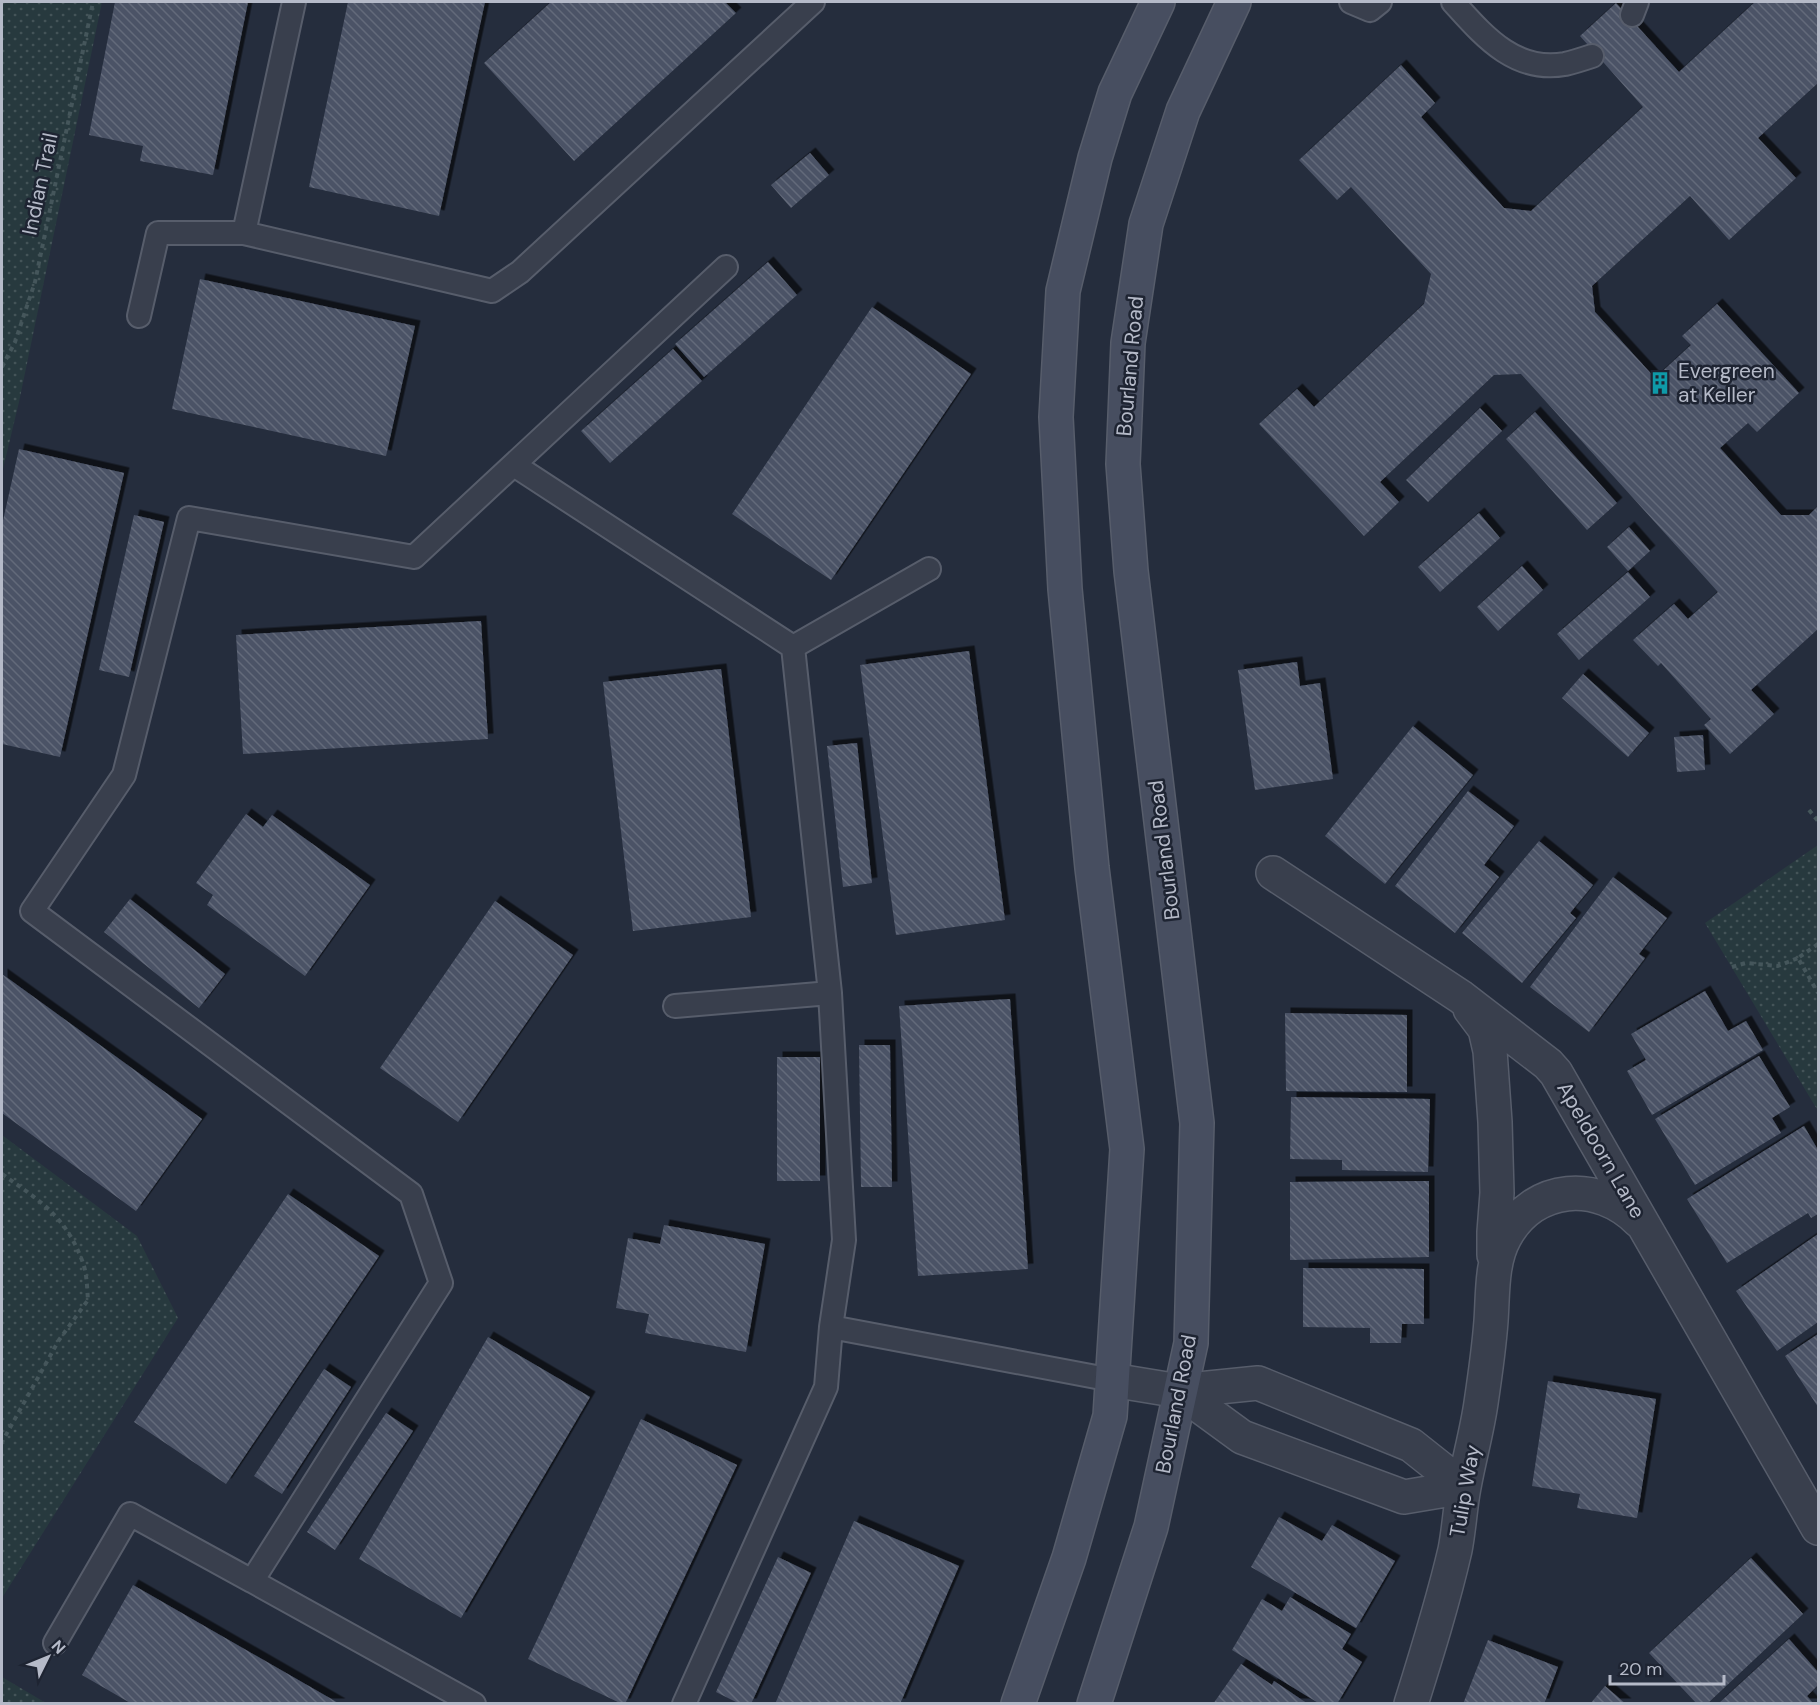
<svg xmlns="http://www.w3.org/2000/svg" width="1820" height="1705" viewBox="0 0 1820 1705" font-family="'DM Sans',sans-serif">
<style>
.grass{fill:url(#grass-dots)}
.building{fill:url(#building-back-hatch);filter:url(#shadow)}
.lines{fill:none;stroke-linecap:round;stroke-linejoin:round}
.lane-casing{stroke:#575d6b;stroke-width:26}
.street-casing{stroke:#575d6b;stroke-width:36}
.secondary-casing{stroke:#575d6b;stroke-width:36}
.path{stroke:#45565b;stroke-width:4;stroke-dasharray:4.5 4.5;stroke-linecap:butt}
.lane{stroke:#393f4d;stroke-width:22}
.street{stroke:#393f4d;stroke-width:33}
.secondary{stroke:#474e60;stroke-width:33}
.labels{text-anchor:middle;stroke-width:5;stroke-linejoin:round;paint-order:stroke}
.street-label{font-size:21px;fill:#b5bac8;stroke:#1e2432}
.poi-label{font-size:21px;fill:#b5bac8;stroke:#1e2432;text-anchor:start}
</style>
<defs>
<pattern id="grass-dots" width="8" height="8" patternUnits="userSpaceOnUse" patternTransform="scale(1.5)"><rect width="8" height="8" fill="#27393e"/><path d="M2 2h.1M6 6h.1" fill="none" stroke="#445458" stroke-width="1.8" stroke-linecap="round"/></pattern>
<pattern id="building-back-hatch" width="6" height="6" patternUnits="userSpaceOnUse" patternTransform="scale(1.5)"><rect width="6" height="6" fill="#4b5366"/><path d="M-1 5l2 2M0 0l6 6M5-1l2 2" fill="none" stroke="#636a7a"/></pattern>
<filter id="shadow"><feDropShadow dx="5.5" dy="-5.5" stdDeviation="0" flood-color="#0009"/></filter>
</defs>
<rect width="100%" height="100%" fill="#252d3d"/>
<path class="grass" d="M 2,2 L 102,2 L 19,402 L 2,473 Z
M 1818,845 L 1818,1111 L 1705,923 Z
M 2,1135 L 137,1236 L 178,1318 L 2,1598 Z
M 2,1677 L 46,1703 L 2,1703 Z"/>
<path class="building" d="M 115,2 L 248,2 L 213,175 L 140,161 L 143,146 L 89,135 Z
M 348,2 L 485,2 L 439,216 L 309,187 Z
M 551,2 L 725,2 L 736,13 L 574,161 L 484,63 Z
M 1755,2 L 1818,2 L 1818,83 L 1758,138 L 1796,178 L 1729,240 L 1690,196 L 1592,286 L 1595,312 L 1655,378 L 1691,345 L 1682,336 L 1717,304 L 1799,393 L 1757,432 L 1748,423 L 1720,448 L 1781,515 L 1809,515 L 1818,506 L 1818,629 L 1751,690 L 1774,714 L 1730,754 L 1704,725 L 1711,719 L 1661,663 L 1658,666 L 1633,640 L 1674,604 L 1688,619 L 1718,592 L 1521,374 L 1494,375 L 1380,482 L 1399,502 L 1364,536 L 1259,424 L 1297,389 L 1314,407 L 1424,304 L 1431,274 L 1351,187 L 1337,200 L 1299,160 L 1401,65 L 1435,103 L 1421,117 L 1504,208 L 1531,211 L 1643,107 L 1580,36 L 1616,3 L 1679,72 Z
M 810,153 L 829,175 L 791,208 L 771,185 Z
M 768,262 L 797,295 L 704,377 L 675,344 Z
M 200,279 L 415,326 L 386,456 L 172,409 Z
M 872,307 L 971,374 L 831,580 L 732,514 Z
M 673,349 L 702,381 L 610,463 L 581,431 Z
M 1480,408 L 1502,431 L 1428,502 L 1406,480 Z
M 1535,412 L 1617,503 L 1587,530 L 1506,439 Z
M 19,449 L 124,473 L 60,757 L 2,744 L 2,525 Z
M 1479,513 L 1500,538 L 1440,592 L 1418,567 Z
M 134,515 L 164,522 L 129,677 L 99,670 Z
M 1629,527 L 1650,551 L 1628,571 L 1607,547 Z
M 1522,566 L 1543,590 L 1498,631 L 1477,607 Z
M 1628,572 L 1650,597 L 1579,660 L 1557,634 Z
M 481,621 L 488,739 L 243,754 L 236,635 Z
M 969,651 L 1005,920 L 896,935 L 860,665 Z
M 1297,662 L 1300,686 L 1320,683 L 1333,779 L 1255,790 L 1238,670 Z
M 721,669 L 751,917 L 633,931 L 603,682 Z
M 1583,674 L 1649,733 L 1628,757 L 1562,698 Z
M 1413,726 L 1473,775 L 1385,884 L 1325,836 Z
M 1703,735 L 1705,770 L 1677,772 L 1674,737 Z
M 857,743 L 872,883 L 843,887 L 827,746 Z
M 1468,791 L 1514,826 L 1484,865 L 1499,877 L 1455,933 L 1395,886 Z
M 246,814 L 263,827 L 272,815 L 370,885 L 305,976 L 207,905 L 213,895 L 196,883 Z
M 1539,841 L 1593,885 L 1570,913 L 1576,918 L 1522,983 L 1462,933 Z
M 1613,877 L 1667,918 L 1639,954 L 1645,958 L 1589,1032 L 1530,987 Z
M 130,899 L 225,974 L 199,1008 L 104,932 Z
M 495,901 L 573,955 L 458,1122 L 380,1068 Z
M 2,974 L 202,1119 L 136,1211 L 2,1113 Z
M 1705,991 L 1728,1031 L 1746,1021 L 1763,1050 L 1652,1115 L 1627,1071 L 1646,1060 L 1631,1034 Z
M 1010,999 L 1028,1269 L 918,1276 L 899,1006 Z
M 1285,1013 L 1407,1015 L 1407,1092 L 1286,1091 Z
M 859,1045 L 890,1045 L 892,1187 L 861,1187 Z
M 1759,1056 L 1790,1107 L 1772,1118 L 1781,1133 L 1695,1185 L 1655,1119 Z
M 777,1057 L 820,1057 L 820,1181 L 777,1181 Z
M 1291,1097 L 1430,1099 L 1428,1172 L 1342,1170 L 1342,1160 L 1290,1159 Z
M 1804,1126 L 1818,1150 L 1818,1214 L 1811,1218 L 1808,1213 L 1727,1263 L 1687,1199 Z
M 1429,1181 L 1429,1257 L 1290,1260 L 1290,1182 Z
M 288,1194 L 379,1256 L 226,1484 L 134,1422 Z
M 664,1225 L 765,1244 L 746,1352 L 645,1333 L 649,1314 L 616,1308 L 628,1238 L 660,1244 Z
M 1818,1234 L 1818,1322 L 1777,1351 L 1736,1291 Z
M 1303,1268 L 1424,1269 L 1424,1324 L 1402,1324 L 1401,1343 L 1370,1343 L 1370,1328 L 1303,1327 Z
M 1818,1334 L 1818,1407 L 1785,1356 Z
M 488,1337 L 590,1397 L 461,1618 L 359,1559 Z
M 324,1369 L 351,1387 L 282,1494 L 254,1476 Z
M 1548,1381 L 1656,1399 L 1637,1518 L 1577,1508 L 1580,1494 L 1532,1486 Z
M 386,1413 L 413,1431 L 335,1550 L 307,1532 Z
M 641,1419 L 737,1465 L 625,1704 L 622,1704 L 528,1659 Z
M 1279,1517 L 1322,1541 L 1332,1525 L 1395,1561 L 1356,1628 L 1251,1567 Z
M 854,1521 L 959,1566 L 900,1704 L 775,1704 Z
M 778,1557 L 811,1573 L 751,1704 L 740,1704 L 716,1692 Z
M 1751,1558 L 1803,1614 L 1707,1704 L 1697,1704 L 1649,1653 Z
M 133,1585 L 340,1704 L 132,1704 L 82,1675 Z
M 1290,1597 L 1351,1634 L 1342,1649 L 1362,1662 L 1337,1704 L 1320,1704 L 1232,1650 L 1262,1599 L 1282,1611 Z
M 1789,1639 L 1818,1672 L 1818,1685 L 1807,1696 L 1814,1704 L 1718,1704 Z
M 1488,1640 L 1558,1667 L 1544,1704 L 1463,1704 Z
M 1241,1664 L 1272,1685 L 1274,1681 L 1308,1704 L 1213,1704 Z
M 1605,1686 L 1626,1704 L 1590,1704 Z"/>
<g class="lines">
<g class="lane-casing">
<path id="lane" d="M 294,2 L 244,233 L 492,291 L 520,272 L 813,2
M 1351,2 L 1370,10 L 1380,2
M 1453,2 C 1483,35 1514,73 1565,64 C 1574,62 1583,59 1592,56
M 1632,15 L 1637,2
M 139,316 L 158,233 L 244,233
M 514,465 L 793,647 L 830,993 L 844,1240 L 831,1327
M 793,647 L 929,569
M 675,1006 L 830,993
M 55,1643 L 130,1514 L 252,1581
M 474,1704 L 252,1581 L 441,1283 L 411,1194 L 32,911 L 124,775 L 189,518 L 414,557 L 726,267
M 684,1704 L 826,1387 L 831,1327 L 1112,1380"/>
</g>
<g class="street-casing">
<path id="street" d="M 1273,873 L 1461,997 L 1548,1064 L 1556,1073 L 1818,1528
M 1470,1009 L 1485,1029 L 1490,1051 L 1495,1122 L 1497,1193 L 1494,1232 L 1494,1255
M 1112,1380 L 1179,1391 L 1258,1383 L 1411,1445 L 1464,1487
M 1179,1391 L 1242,1437 L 1404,1497 L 1464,1487
M 1411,1704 C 1427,1653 1443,1602 1455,1550 C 1459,1530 1460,1508 1464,1487 C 1469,1459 1477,1431 1481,1403 C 1485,1376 1489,1348 1491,1321 C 1493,1294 1491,1262 1505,1237 C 1534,1184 1598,1180 1639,1221"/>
</g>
<g class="secondary-casing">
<path id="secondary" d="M 1018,1704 L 1069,1558 L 1110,1416 L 1127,1149 L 1092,868 L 1065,589 L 1056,417 L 1063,291 L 1095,158 L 1115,93 L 1158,2
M 1094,1704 L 1151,1527 L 1191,1343 L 1197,1123 L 1131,571 L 1123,464 L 1128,343 L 1146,224 L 1183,111 L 1234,2"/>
</g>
<path class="path" d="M 2,367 L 15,342 L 35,282 L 93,2
M 1809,810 L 1818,821
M 1818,944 L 1798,958 L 1818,993
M 1732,967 L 1746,963 L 1778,966 L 1798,958
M 2,1174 C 40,1201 66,1216 83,1263 C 87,1274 87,1288 88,1300 L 59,1340 L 2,1442"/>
<use href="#lane" class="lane"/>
<use href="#street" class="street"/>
<use href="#secondary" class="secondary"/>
</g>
<defs>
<g id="building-bare" transform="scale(1.8)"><path d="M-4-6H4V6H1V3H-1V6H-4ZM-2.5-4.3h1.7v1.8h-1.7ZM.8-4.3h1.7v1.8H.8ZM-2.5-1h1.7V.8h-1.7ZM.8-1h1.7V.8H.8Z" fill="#0f9aa8" stroke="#1e2432" stroke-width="2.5" paint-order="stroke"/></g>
</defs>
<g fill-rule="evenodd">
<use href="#building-bare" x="1660" y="383"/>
</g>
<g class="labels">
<g class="street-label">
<text transform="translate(40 184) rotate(-78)" y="7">Indian Trail</text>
<text transform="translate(1130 366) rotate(-85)" y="7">Bourland Road</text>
<text transform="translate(1164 850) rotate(-97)" y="7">Bourland Road</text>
<text transform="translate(1601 1150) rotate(60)" y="7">Apeldoorn Lane</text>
<text transform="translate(1176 1404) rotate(-79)" y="7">Bourland Road</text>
<text transform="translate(1465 1491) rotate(-80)" y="7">Tulip Way</text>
</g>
<g class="poi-label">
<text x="1678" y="378">Evergreen<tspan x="1678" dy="24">at Keller</tspan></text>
</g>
</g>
<rect width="1820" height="1705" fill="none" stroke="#b5bac8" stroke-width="6"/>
<g transform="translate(48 1657) rotate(47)" stroke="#1e2432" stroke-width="4.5" paint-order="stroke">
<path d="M0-4.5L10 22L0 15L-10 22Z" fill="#b5bac8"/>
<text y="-9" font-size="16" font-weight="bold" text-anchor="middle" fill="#b5bac8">N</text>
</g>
<path d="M1610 1675v9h114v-9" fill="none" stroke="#b5bac8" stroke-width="3"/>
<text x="1619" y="1675" font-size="18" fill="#b5bac8" stroke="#1e2432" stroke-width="4.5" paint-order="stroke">20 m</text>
</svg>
